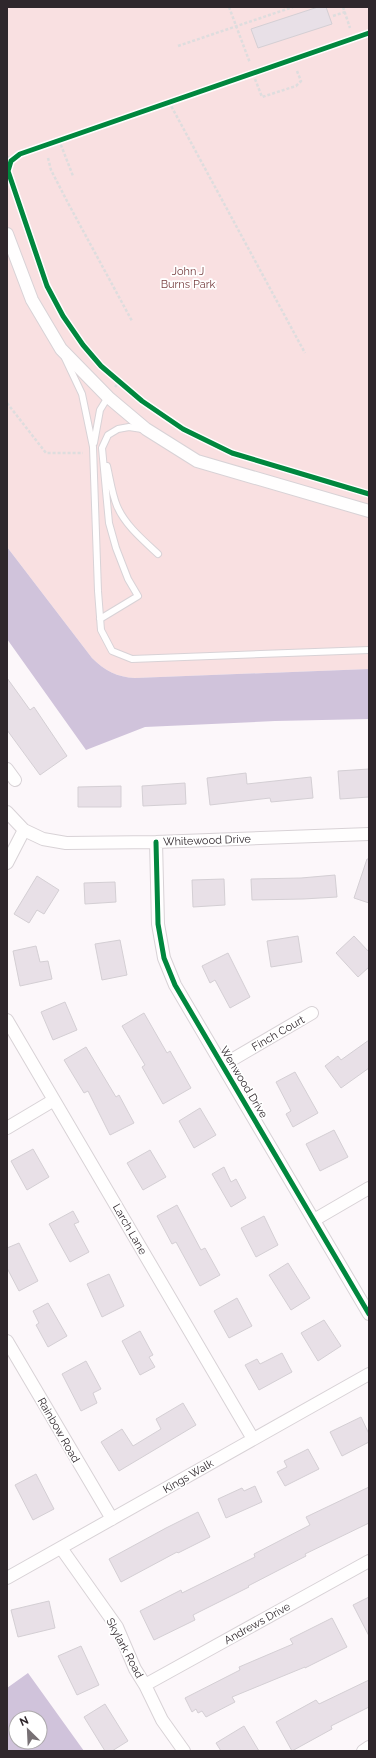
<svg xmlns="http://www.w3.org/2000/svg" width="376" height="1758" viewBox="0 0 376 1758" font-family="Raleway,sans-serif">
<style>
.green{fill:#f9e0e1}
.water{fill:#d0c3db;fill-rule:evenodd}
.building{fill:#e8e0e7;stroke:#d4cfd4}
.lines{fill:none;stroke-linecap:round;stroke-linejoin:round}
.lane-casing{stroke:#d8d2d6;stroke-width:8}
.street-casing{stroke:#d8d2d6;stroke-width:14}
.path{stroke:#deddde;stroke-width:2.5;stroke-dasharray:3 2;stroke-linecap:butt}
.lane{stroke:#fffefe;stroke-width:6}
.street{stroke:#fffefe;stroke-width:12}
.cycleway-casing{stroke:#fff;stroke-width:8}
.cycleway{stroke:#00873e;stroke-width:5}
.labels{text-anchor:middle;stroke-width:3.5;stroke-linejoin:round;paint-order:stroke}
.park-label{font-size:11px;fill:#794142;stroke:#fff}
.street-label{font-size:11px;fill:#2f272c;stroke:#fff}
</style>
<rect width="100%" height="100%" fill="#fcf7fa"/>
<path class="green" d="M 7,7 L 369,7 L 369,669 L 135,678 C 117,677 105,671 92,658 L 7,547 Z"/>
<path class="water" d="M 7,547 L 92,658 C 105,671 117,677 135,678 L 369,669 L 369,719 L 275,721 L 145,727 L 86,750 L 7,639 Z
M 28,1673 L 84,1751 L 7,1751 L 7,1688 ZM 16,1718 L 40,1718 L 40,1742 L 16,1742 Z"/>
<path class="building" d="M 318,7 L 326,7 L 332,24 L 258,48 L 251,29 Z
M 7,678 L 30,710 L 34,707 L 67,756 L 40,775 L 7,730 Z
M 369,769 L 369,797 L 340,799 L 338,771 Z
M 246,773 L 247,784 L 311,777 L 313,798 L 271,802 L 270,798 L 210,805 L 207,778 Z
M 185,783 L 186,804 L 143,806 L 142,786 Z
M 121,786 L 121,807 L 78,807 L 78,787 Z
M 367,859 L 369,859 L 369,903 L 354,898 Z
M 335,875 L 337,897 L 303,899 L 252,900 L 251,879 L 301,878 Z
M 37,876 L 59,890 L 44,914 L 37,910 L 29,923 L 14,914 Z
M 224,879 L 225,905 L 193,907 L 192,880 Z
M 115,882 L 116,902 L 85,904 L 84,883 Z
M 298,936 L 302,962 L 271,967 L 267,941 Z
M 354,936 L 369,952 L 369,967 L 358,977 L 336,953 Z
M 120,940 L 127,975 L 102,980 L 95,944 Z
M 36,946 L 40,962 L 48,961 L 52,979 L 20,986 L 13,951 Z
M 228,953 L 250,997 L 230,1008 L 215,980 L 210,983 L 202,966 Z
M 65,1002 L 77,1030 L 53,1040 L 41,1012 Z
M 144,1013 L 167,1053 L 170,1051 L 191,1088 L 163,1104 L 142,1067 L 145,1065 L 122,1026 Z
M 369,1040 L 369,1068 L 341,1088 L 325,1066 L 338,1056 L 341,1060 Z
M 86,1047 L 116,1097 L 119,1095 L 134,1123 L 110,1135 L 88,1091 L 84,1093 L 64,1060 Z
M 295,1072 L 318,1113 L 293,1127 L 286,1114 L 291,1111 L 276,1082 Z
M 200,1108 L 216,1135 L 194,1148 L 179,1121 Z
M 334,1130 L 348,1157 L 320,1171 L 306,1144 Z
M 33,1149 L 49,1177 L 27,1190 L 11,1161 Z
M 150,1150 L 166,1177 L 143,1190 L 127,1163 Z
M 224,1167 L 231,1182 L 236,1179 L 246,1198 L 231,1207 L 212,1174 Z
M 177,1205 L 201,1250 L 205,1248 L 220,1275 L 200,1286 L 176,1242 L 172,1244 L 157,1216 Z
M 73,1211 L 79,1222 L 74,1224 L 89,1252 L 70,1262 L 49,1224 Z
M 264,1216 L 278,1245 L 256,1257 L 241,1228 Z
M 19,1243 L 38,1281 L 19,1291 L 7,1268 L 7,1248 Z
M 288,1263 L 310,1298 L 291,1310 L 269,1275 Z
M 109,1274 L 124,1306 L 102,1317 L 87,1284 Z
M 237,1298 L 252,1326 L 229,1338 L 214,1311 Z
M 48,1303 L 67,1336 L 48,1347 L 36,1325 L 39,1323 L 33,1311 Z
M 324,1320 L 341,1346 L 318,1361 L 301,1333 Z
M 140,1331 L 153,1355 L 149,1357 L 155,1367 L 140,1375 L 122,1341 Z
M 282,1353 L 292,1372 L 259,1390 L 245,1365 L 257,1359 L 260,1364 Z
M 86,1361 L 101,1389 L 93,1393 L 97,1403 L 81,1411 L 62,1374 Z
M 183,1403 L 196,1425 L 119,1471 L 101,1442 L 122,1429 L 133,1446 L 161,1429 L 156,1419 Z
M 361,1417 L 369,1434 L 369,1442 L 342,1456 L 330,1432 Z
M 308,1449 L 319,1469 L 285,1486 L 277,1472 L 287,1467 L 284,1461 Z
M 36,1474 L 54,1509 L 33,1520 L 15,1485 Z
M 255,1486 L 262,1502 L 226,1518 L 218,1499 L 242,1488 L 244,1491 Z
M 369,1487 L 369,1523 L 305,1554 L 306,1556 L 248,1586 L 249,1587 L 193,1615 L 195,1620 L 154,1640 L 140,1611 L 181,1590 L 182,1593 L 255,1557 L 254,1554 L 310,1525 L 306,1517 Z
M 198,1512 L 210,1537 L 178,1553 L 177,1552 L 121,1582 L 109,1559 L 166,1528 Z
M 369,1597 L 369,1636 L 353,1605 Z
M 49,1601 L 55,1628 L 18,1637 L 11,1610 Z
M 332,1618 L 347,1647 L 305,1668 L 305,1667 L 232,1697 L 235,1702 L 206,1717 L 202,1711 L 198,1713 L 196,1709 L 192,1712 L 185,1698 L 240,1670 L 239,1667 L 293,1644 L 290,1639 Z
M 81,1646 L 99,1685 L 77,1695 L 58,1656 Z
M 369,1680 L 369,1707 L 331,1726 L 332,1729 L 292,1751 L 276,1722 L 316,1700 L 319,1704 Z
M 105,1704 L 128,1741 L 112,1751 L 105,1751 L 84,1717 Z
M 244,1726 L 259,1751 L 221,1751 L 216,1743 Z"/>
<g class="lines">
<g class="lane-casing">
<path id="lane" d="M 65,358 L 82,394 L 93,447 L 98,591 L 101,630 L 112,651 L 132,659 L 369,650
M 94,443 L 100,410 L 108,397
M 107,466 C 110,479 112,494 117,506 C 125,525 143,540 158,554
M 100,619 L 138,596 L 128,579 L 116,548 L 109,523 L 102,448 L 108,435 L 118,429 L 129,427 L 142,429"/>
</g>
<g class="street-casing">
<path id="street" d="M 7,234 L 32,300 L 61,349 L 108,397 L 146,429 L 197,461 L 369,511
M 7,769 L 15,780
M 7,812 L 24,830 L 43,839 L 66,843 L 156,842 L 369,834
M 156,842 L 158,924 L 164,958 L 175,985 L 369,1314
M 7,863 L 24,830
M 7,1020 L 253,1439
M 223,1065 L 312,1013
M 7,1128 L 54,1100
M 314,1220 L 369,1188
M 7,1341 L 112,1519
M 61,1548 L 117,1627 L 135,1669 L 145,1685 L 162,1720 L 184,1751
M 7,1578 L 369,1374
M 145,1685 L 369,1561
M 363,1751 L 369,1747"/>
</g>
<path class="path" d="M 229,7 L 250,63
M 343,7 L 350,28
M 333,16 L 345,12
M 178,46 L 293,7
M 255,79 L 262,97 L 296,86 L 301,81 L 297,71
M 169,102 L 305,353
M 59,140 L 73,176
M 7,156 L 11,161
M 48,158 L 51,170 L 68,203 L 132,321
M 115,387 L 119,382
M 7,403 L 46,453 L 83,453"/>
<use href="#lane" class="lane"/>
<use href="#street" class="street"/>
<g class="cycleway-casing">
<path id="cycleway" d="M 369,33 L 20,154 L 11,161 L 8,171 L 47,286 L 63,316 L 83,345 L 101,366 L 142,401 L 183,429 L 232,453 L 369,494
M 156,842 L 158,924 L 164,958 L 175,985 L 369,1314"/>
</g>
<use href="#cycleway" class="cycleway"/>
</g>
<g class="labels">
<g class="park-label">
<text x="188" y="275">John J<tspan x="188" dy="13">Burns Park</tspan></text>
</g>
<g class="street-label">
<text transform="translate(207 840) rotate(-2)" y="4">Whitewood Drive</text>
<text transform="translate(278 1033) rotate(-30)" y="4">Finch Court</text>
<text transform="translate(244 1082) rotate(59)" y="4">Wenwood Drive</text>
<text transform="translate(130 1229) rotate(60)" y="4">Larch Lane</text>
<text transform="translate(59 1430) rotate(60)" y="4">Rainbow Road</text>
<text transform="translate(188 1476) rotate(-30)" y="4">Kings Walk</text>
<text transform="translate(257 1623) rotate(-29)" y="4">Andrews Drive</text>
<text transform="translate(125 1648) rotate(62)" y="4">Skylark Road</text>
</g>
</g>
<rect width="376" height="1758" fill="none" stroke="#2f272c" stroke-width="16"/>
<g transform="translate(28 1730) rotate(336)"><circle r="19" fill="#ffffff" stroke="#aca9ab"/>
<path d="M0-3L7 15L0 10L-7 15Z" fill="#777074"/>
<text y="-6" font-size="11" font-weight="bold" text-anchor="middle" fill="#2f272c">N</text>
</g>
</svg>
